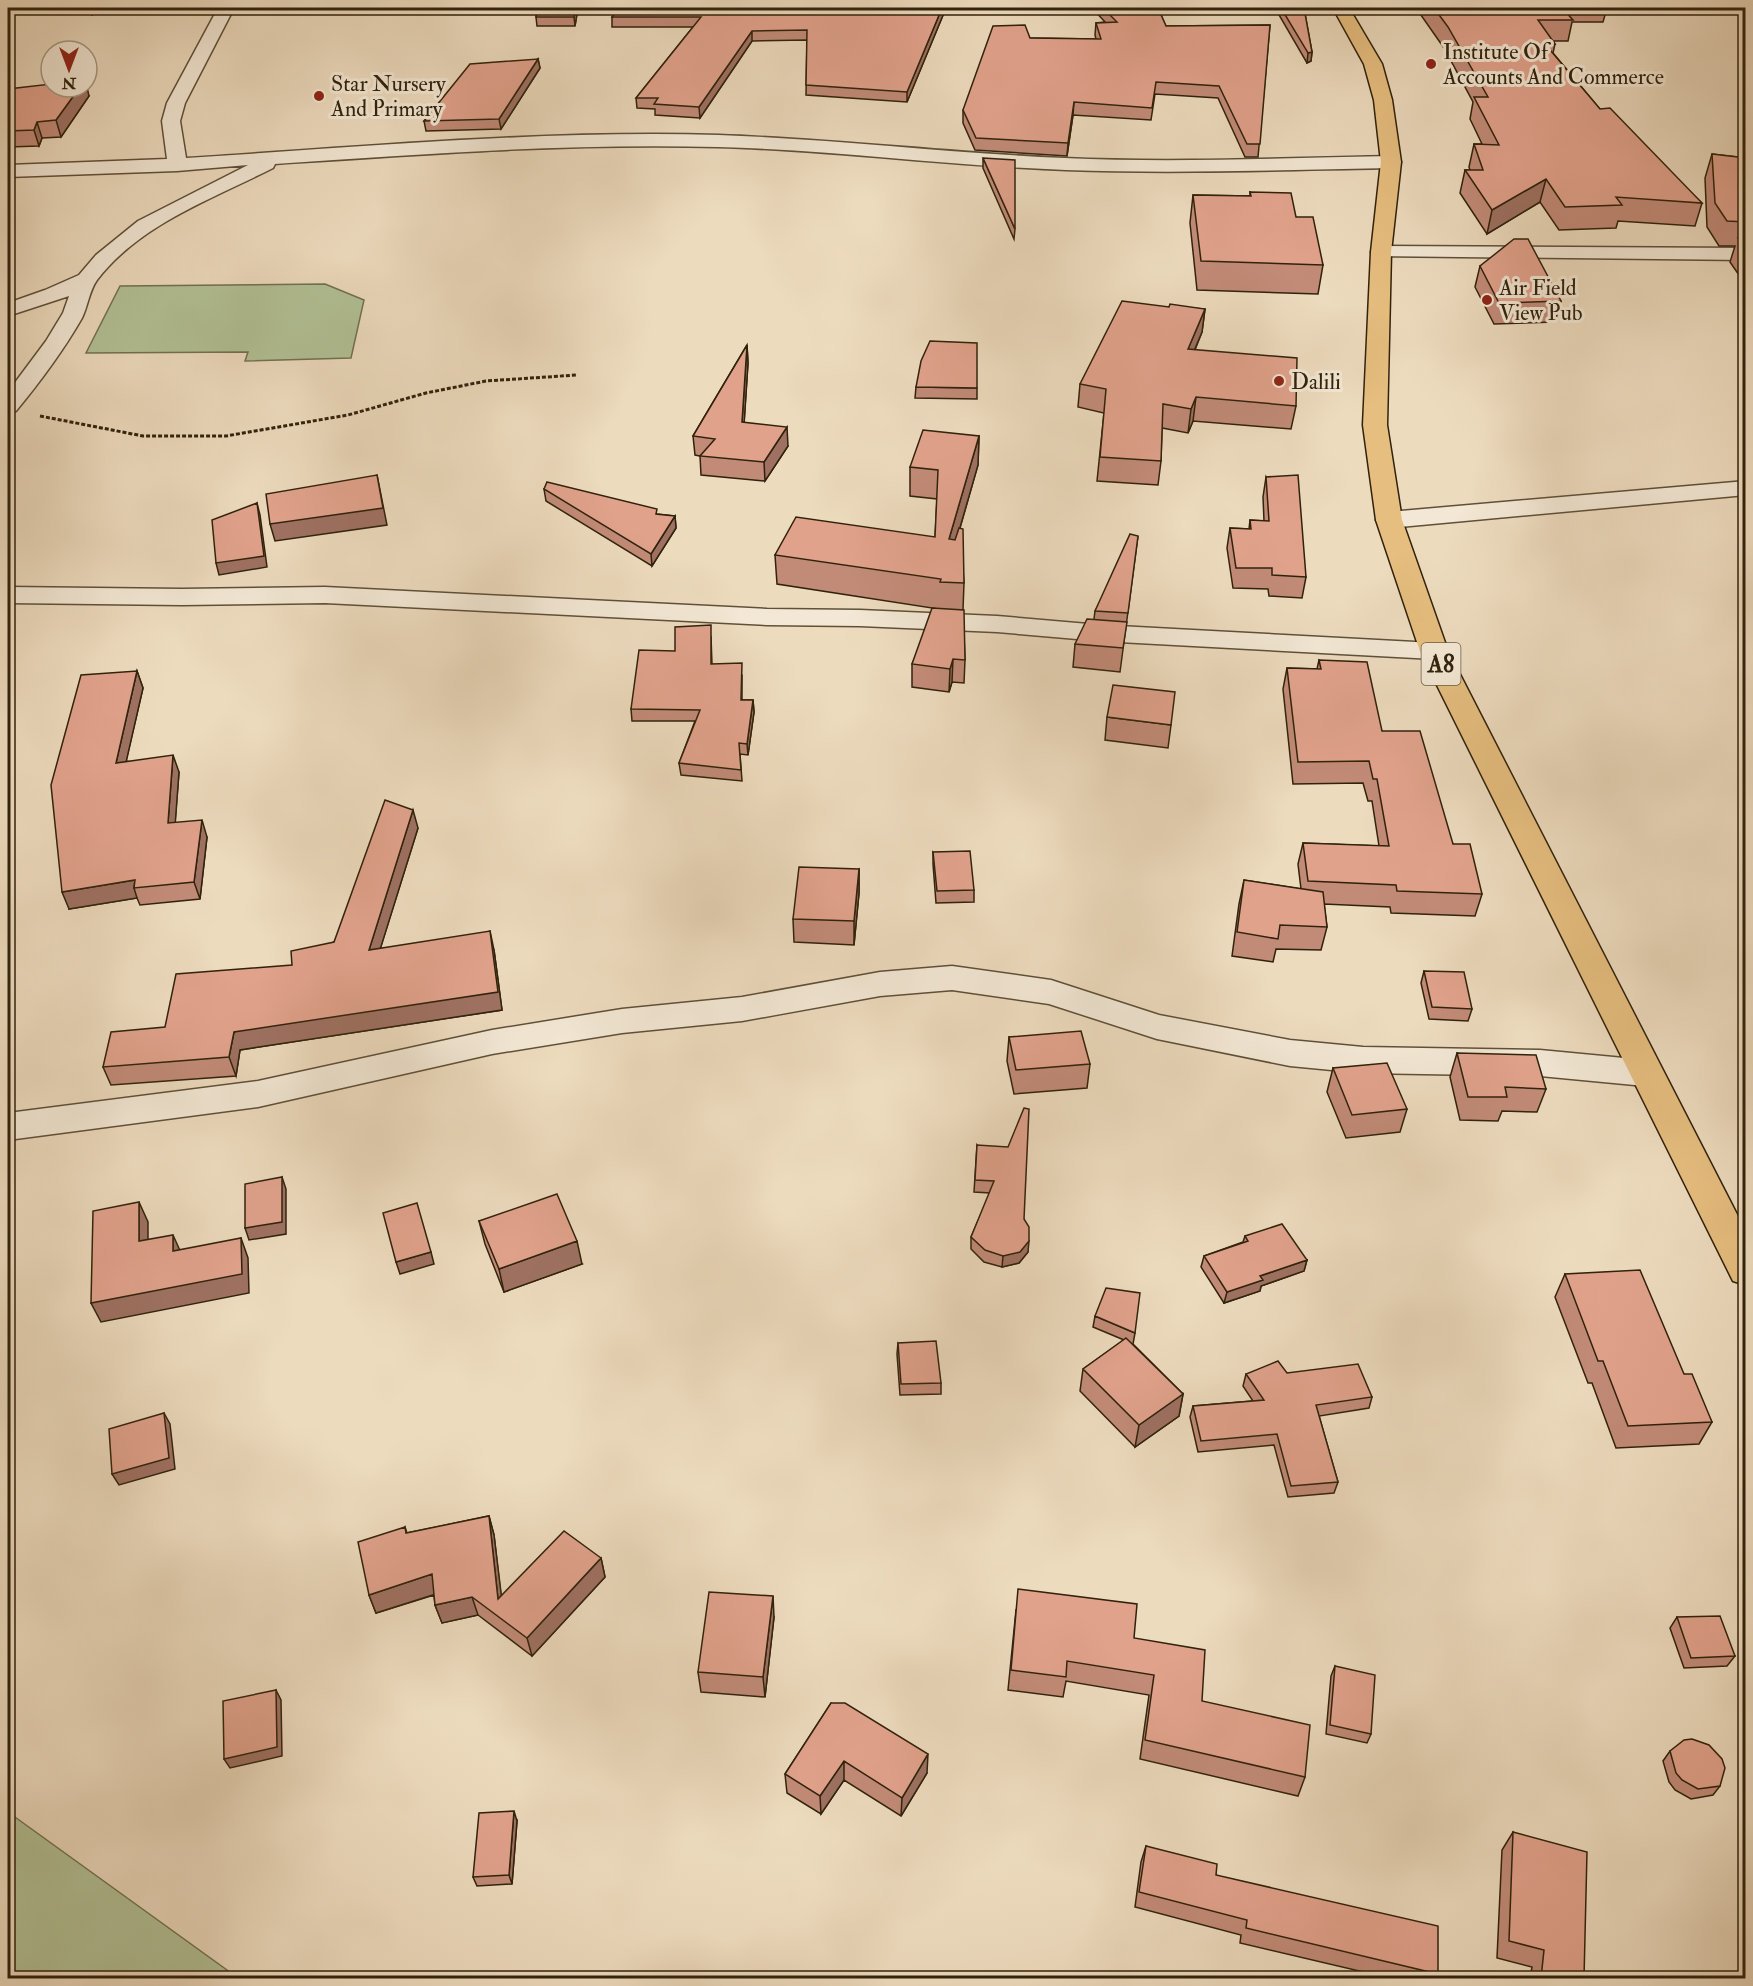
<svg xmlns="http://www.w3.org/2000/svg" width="1753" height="1986" viewBox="0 0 1753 1986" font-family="'IM FELL Double Pica',serif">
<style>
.green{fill:#b2c196;stroke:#717251;stroke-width:1.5}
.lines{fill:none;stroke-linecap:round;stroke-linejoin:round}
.minor-casing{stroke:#5f5038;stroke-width:3}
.major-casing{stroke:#30220c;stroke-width:3}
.path{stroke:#30220c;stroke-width:3;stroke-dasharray:4 2;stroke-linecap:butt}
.minor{fill:#f3e8d5;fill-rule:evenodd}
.major{fill:#e6be7f;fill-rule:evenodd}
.wall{fill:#c28b78;stroke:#30220c;stroke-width:1.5}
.shaded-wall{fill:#9e7162;stroke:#30220c;stroke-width:1.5}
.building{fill:#e1a28c;stroke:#30220c;stroke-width:1.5}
.poi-dot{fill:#8f2418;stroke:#f3e8d5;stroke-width:2}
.labels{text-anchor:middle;stroke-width:6;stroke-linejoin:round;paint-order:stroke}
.far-poi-label{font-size:22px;fill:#30220c;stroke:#f3e8d5;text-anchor:start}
.shield{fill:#f3e8d5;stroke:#6a5d48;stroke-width:1.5}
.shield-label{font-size:24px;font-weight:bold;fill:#30220c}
</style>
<rect width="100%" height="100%" fill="#eddbbe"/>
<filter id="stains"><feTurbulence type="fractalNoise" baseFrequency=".00333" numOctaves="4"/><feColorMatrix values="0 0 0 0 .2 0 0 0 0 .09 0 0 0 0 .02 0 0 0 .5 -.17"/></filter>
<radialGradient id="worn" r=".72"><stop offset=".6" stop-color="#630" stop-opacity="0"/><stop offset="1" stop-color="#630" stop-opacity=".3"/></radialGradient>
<path class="green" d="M 325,284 L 364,300 L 351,358 L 245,361 L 248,352 L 86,353 L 120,286 Z
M 8,1812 L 238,1978 L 8,1978 Z"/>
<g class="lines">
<g class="minor-casing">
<path id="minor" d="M 8,8 L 21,8 L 19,12 L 8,13 Z
M 218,8 L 234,8 L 185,103 L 180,121 L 186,158 C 363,147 541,130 719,135 C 834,139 949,153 1064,158 C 1173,163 1282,158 1391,156 L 1398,158 L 1401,162 L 1398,166 L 1391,168 C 1283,170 1174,174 1066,170 C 950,166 834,150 718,147 C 571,143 423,154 275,164 L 273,168 C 212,199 140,224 97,280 C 89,291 88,306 82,318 C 63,351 40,382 16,411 L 8,413 L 8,392 L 46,341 L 63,313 L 69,296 L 8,316 L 8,303 L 45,290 L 79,275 L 96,255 L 138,221 L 248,165 L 177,171 L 8,177 L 8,165 L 167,159 L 162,121 L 167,103 Z
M 1381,246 L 1746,248 L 1746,260 L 1374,256 L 1371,252 L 1374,248 Z
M 1746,481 L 1746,495 L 1389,528 L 1380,525 L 1376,520 L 1380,515 L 1389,512 Z
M 8,587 L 182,589 L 325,587 L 767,609 L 860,610 L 997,616 L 1100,625 L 1434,643 L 1444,645 L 1448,651 L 1444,657 L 1434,659 L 1100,641 L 997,632 L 860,626 L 767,625 L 325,603 L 182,605 L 8,603 Z
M 952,966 L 1051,980 L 1159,1015 L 1290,1040 L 1363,1047 L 1540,1050 L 1645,1060 L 1657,1064 L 1662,1073 L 1657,1082 L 1645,1086 L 1540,1076 L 1363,1073 L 1290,1066 L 1157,1039 L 1049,1004 L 952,990 L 880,996 L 742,1021 L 622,1033 L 492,1054 L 258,1107 L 8,1140 L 8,1113 L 258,1081 L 492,1030 L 622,1009 L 742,997 L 880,972 Z"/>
</g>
<g class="major-casing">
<path id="major" d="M 1333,8 L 1349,8 L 1382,64 L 1392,100 L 1401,162 L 1391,252 L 1387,425 L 1402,520 L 1448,651 L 1746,1232 L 1746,1285 L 1733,1281 L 1420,651 L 1376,520 L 1363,425 L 1371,252 L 1381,162 L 1374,100 L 1364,64 Z"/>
</g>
<path class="path" d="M 40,416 L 143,436 L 226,436 L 348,415 L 426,393 L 486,381 L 577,375"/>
<use href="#minor" class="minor"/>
<use href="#major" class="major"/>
</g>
<path class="wall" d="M 538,8 L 578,8 L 575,26 L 537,26 L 536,17 Z
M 618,8 L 946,8 L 907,102 L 806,95 L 807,40 L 752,41 L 700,118 L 655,115 L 655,109 L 637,108 L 636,98 L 693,27 L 612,27 L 612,17 Z
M 1092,8 L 1158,8 L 1166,26 L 1270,25 L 1258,157 L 1245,157 L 1218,98 L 1155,94 L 1151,120 L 1073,115 L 1067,156 L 975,150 L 963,123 L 963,110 L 1030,38 L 1096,39 L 1095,35 L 1096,23 L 1105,22 Z
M 1275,8 L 1304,8 L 1312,52 L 1311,61 L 1307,63 Z
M 1416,8 L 1607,8 L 1603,22 L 1572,22 L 1568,41 L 1553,41 L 1555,44 L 1553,53 L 1600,109 L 1702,203 L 1695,226 L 1618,221 L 1616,228 L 1559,230 L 1540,202 L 1487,234 L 1460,193 L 1465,170 L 1470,170 L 1469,167 L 1474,144 L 1482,144 L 1470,119 L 1473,102 L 1444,48 Z
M 538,59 L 540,68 L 501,129 L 426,131 L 424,121 Z
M 8,89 L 89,96 L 61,137 L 42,138 L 39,146 L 8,147 Z
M 1712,154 L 1746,158 L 1746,285 L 1730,262 L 1735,246 L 1719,246 L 1707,227 L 1705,178 Z
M 983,158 L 1015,229 L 1014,239 L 983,168 Z
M 1250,192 L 1296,217 L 1323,265 L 1318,294 L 1197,290 L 1190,223 L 1193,195 L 1250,196 Z
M 1480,266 L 1561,301 L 1555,322 L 1494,324 L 1475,287 Z
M 1169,307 L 1205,309 L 1202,332 L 1195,350 L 1296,406 L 1291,429 L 1193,421 L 1188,433 L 1162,428 L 1161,461 L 1158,485 L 1097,481 L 1104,413 L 1078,407 L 1080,384 Z
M 747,345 L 748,363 L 744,423 L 788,446 L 765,481 L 701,475 L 700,456 L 695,455 L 693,436 Z
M 916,387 L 977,388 L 977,399 L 915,398 Z
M 979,436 L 978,465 L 960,528 L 964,583 L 963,610 L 965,660 L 964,683 L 952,682 L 949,692 L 912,687 L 912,664 L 939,609 L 777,584 L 775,555 L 935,537 L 937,499 L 910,496 L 910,467 Z
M 1266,477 L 1306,577 L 1302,598 L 1269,596 L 1268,589 L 1233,588 L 1227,548 L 1230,528 L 1249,529 L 1250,520 L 1264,521 L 1263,497 Z
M 544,489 L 657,514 L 675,516 L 676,528 L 652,566 L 546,501 Z
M 1138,536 L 1120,672 L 1073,667 L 1075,644 L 1094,619 L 1095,611 Z
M 711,637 L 712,664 L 742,675 L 742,700 L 753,700 L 754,712 L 748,755 L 740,754 L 742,781 L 681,775 L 679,763 L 695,721 L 632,721 L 631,709 L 675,651 Z
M 1319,660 L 1382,731 L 1453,844 L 1482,894 L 1475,916 L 1391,913 L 1390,907 L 1324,904 L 1327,927 L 1321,950 L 1276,949 L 1273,962 L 1232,956 L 1239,904 L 1244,880 L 1301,889 L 1298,864 L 1303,843 L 1379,846 L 1372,801 L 1368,801 L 1363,783 L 1293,784 L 1283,689 L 1287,668 L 1317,669 Z
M 137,671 L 143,688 L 126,761 L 179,772 L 175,823 L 207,837 L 200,899 L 140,905 L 137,898 L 69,909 Z
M 1107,717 L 1171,725 L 1168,748 L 1105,740 Z
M 418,828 L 380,949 L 494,950 L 502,1010 L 240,1050 L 236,1076 L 111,1085 L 103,1067 L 165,1027 L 292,965 L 334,942 Z
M 933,852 L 974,890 L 974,902 L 936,903 L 933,864 Z
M 859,869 L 859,893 L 854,945 L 794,942 L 793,919 Z
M 1424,971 L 1472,1009 L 1468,1021 L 1429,1019 L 1421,983 Z
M 1009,1037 L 1090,1064 L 1087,1088 L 1014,1094 L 1007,1061 Z
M 1457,1053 L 1546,1089 L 1537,1112 L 1502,1111 L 1498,1121 L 1460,1120 L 1450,1077 Z
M 1333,1068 L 1407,1109 L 1400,1132 L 1346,1138 L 1327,1092 Z
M 977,1145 L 1024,1219 L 1028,1252 L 1019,1263 L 1002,1267 L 984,1262 L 971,1249 L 971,1237 L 990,1193 L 974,1192 Z
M 479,1221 L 582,1264 L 504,1292 L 485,1244 Z
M 1245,1236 L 1307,1260 L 1304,1271 L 1261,1286 L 1260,1291 L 1224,1303 L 1201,1267 L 1204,1256 L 1243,1242 Z
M 1565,1274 L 1684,1374 L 1712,1422 L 1699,1444 L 1616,1448 L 1592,1383 L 1588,1383 L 1555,1297 Z
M 1095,1316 L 1135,1333 L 1133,1344 L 1183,1394 L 1179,1416 L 1135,1447 L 1080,1391 L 1083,1369 L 1124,1340 L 1093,1327 Z
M 898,1343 L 941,1383 L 941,1394 L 900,1395 L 897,1354 Z
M 1287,1373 L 1372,1397 L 1369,1408 L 1319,1416 L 1338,1482 L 1334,1493 L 1288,1497 L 1274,1445 L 1198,1452 L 1190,1417 L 1193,1406 L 1253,1401 L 1243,1386 L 1246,1374 Z
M 489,1516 L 494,1535 L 501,1596 L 601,1558 L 605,1577 L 532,1656 L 478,1615 L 442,1623 L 435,1605 L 434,1595 L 376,1613 L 369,1595 L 405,1527 L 407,1533 Z
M 1016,1610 L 1134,1638 L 1202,1701 L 1305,1777 L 1298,1796 L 1140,1759 L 1149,1695 L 1066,1681 L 1063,1697 L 1008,1690 Z
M 774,1617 L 765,1697 L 701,1692 L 698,1672 Z
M 1677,1617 L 1735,1656 L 1727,1666 L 1684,1668 L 1670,1628 Z
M 1335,1666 L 1371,1734 L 1367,1743 L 1326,1734 L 1331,1676 Z
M 831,1703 L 927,1773 L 901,1816 L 844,1780 L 821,1814 L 787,1793 L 785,1774 Z
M 1670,1751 L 1720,1786 L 1713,1795 L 1691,1799 L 1675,1790 L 1669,1782 L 1663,1761 Z
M 517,1821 L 512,1884 L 477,1886 L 473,1877 Z
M 1513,1832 L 1584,1978 L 1530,1978 L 1532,1967 L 1497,1958 L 1502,1850 Z
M 1146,1846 L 1216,1875 L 1438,1974 L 1435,1978 L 1389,1978 L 1240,1943 L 1241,1935 L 1135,1907 L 1141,1862 Z"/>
<path class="shaded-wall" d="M 90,8 L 102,8 L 92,15 Z
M 575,8 L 578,8 L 575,26 L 574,17 Z
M 942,8 L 946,8 L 907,102 L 907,92 Z
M 752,31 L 752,41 L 700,118 L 699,107 Z
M 1312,52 L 1311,61 L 1307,63 L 1308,53 Z
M 538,59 L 540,68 L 501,129 L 499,119 Z
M 80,87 L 87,87 L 89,96 L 61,137 L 56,120 Z
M 1074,102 L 1073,115 L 1067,156 L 1068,143 Z
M 37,122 L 42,138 L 39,146 L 34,130 Z
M 1546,179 L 1540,202 L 1487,234 L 1492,210 Z
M 1205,309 L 1202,332 L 1185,372 L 1188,349 Z
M 747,345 L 748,363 L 743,441 L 742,422 Z
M 1196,397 L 1193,421 L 1188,433 L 1191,409 Z
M 787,427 L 788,446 L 765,481 L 764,462 Z
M 979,436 L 978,465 L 948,569 L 949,539 Z
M 377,475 L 387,525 L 275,541 L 270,524 Z
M 257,503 L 260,515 L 267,567 L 219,575 L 216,563 Z
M 675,516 L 676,528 L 652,566 L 651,554 Z
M 953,659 L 952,682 L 949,692 L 950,669 Z
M 137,671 L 143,688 L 122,780 L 116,763 Z
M 753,700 L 754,712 L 748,755 L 747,744 Z
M 173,755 L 179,772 L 174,840 L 168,823 Z
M 413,810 L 418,828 L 374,969 L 369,950 Z
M 202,820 L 207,837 L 200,899 L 194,882 Z
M 859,869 L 859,893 L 854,945 L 854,921 Z
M 135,880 L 134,888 L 137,898 L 69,909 L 62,892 Z
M 490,931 L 494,950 L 502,1010 L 240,1050 L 236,1076 L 229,1057 L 234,1032 Z
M 282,1177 L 286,1189 L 286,1234 L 249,1240 L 245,1228 Z
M 139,1202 L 148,1222 L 148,1261 L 139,1241 Z
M 173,1235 L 182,1255 L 173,1251 Z
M 241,1238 L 248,1258 L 249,1293 L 101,1322 L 91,1303 Z
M 577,1241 L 582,1264 L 504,1292 L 499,1269 Z
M 1029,1241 L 1028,1252 L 1019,1263 L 1002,1267 L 1003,1256 Z
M 431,1252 L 434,1264 L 400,1274 L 396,1262 Z
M 1307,1260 L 1304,1271 L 1261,1286 L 1260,1291 L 1224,1303 L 1227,1292 L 1260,1276 Z
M 1183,1394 L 1179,1416 L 1135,1447 L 1139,1425 Z
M 164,1413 L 170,1424 L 175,1469 L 119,1485 L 112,1474 Z
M 489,1516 L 494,1535 L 504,1617 L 498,1599 Z
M 601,1558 L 605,1577 L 532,1656 L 527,1638 Z
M 432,1574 L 439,1593 L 376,1613 L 369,1595 Z
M 773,1596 L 774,1617 L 765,1697 L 763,1677 Z
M 472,1597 L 478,1615 L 442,1623 L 435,1605 Z
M 276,1690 L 281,1700 L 282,1756 L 230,1768 L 224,1759 Z
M 928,1754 L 927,1773 L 901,1816 L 902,1798 Z
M 844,1761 L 844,1780 L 821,1814 L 820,1796 Z
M 514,1811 L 517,1821 L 512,1884 L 509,1875 Z"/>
<path class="building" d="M 538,8 L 575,8 L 574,17 L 536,17 Z
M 618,8 L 942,8 L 907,92 L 806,85 L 807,30 L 752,31 L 699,107 L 654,104 L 658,98 L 636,98 L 701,17 L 612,17 Z
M 1103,8 L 1158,8 L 1166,26 L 1270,25 L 1260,144 L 1247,144 L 1219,86 L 1156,82 L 1152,108 L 1074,102 L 1068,143 L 976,138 L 963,110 L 993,26 L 1025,25 L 1030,38 L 1101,39 L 1096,23 L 1117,22 Z
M 1281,8 L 1304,8 L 1312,52 L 1308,53 Z
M 1434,8 L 1562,8 L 1573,20 L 1538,20 L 1555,44 L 1545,44 L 1600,109 L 1610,108 L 1702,203 L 1616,197 L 1622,205 L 1565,207 L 1546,179 L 1492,210 L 1465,170 L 1483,170 L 1474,144 L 1499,145 L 1474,97 L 1488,97 L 1448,27 Z
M 538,59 L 499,119 L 424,121 L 470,64 Z
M 51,84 L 51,87 L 80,87 L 56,120 L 37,122 L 34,130 L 8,131 L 8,89 Z
M 1712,154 L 1746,158 L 1746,222 L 1727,221 L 1715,203 Z
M 983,158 L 1015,160 L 1015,229 Z
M 1250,192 L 1291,193 L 1296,217 L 1313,217 L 1323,265 L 1201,261 L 1193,195 L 1251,196 Z
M 1738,238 L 1746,238 L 1746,249 Z
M 1514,239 L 1528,239 L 1561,301 L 1499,303 L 1480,266 Z
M 1122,301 L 1169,307 L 1170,304 L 1205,309 L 1188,349 L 1297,358 L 1296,406 L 1196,397 L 1191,409 L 1163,404 L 1161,461 L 1100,457 L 1106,389 L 1080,384 Z
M 930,341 L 977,343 L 977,388 L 916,387 L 921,361 Z
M 747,345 L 742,422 L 787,427 L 764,462 L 700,456 L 715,439 L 693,436 Z
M 923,430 L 979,436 L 949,539 L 955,540 L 959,528 L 963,529 L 964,583 L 940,582 L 941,579 L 775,555 L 796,517 L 935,537 L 938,470 L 910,467 Z
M 377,475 L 383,508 L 270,524 L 266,494 Z
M 1298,475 L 1306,577 L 1272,575 L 1272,568 L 1236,568 L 1230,528 L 1251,529 L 1250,520 L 1269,521 L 1266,477 Z
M 547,482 L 657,509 L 656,514 L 675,516 L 651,554 L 544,489 Z
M 257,503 L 264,556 L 216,563 L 212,520 Z
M 1130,534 L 1138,536 L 1128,613 L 1095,611 Z
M 932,608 L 964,610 L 965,660 L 953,659 L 950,669 L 912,664 Z
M 1087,619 L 1127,622 L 1123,648 L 1075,644 Z
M 711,625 L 711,664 L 742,663 L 741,700 L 753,700 L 747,744 L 739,743 L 741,770 L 679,763 L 700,710 L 631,709 L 639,650 L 675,651 L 675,627 Z
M 1319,660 L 1367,662 L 1382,731 L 1420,731 L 1453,844 L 1470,844 L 1482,894 L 1397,891 L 1396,885 L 1308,881 L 1303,843 L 1389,846 L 1377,779 L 1373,779 L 1369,761 L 1298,762 L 1287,668 L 1321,669 Z
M 137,671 L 116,763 L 173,755 L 168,823 L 202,820 L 194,882 L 134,888 L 135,880 L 62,892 L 51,785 L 81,675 Z
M 1113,685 L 1175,692 L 1171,725 L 1107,717 Z
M 385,800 L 413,810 L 369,950 L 490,931 L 498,992 L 234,1032 L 229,1057 L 103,1067 L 111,1032 L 165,1027 L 176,974 L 292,965 L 291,951 L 334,942 Z
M 970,851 L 974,890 L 937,891 L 933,852 Z
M 799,867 L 859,869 L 854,921 L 793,919 Z
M 1244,880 L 1323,892 L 1327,927 L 1280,925 L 1278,939 L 1237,932 Z
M 1424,971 L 1464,972 L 1472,1009 L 1432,1007 Z
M 1081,1031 L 1090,1064 L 1016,1070 L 1009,1037 Z
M 1457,1053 L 1536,1055 L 1546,1089 L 1505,1087 L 1507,1097 L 1468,1097 Z
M 1387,1063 L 1407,1109 L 1352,1115 L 1333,1068 Z
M 1024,1108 L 1029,1109 L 1024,1219 L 1029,1227 L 1029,1241 L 1020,1252 L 1003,1256 L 985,1250 L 971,1237 L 994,1181 L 975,1180 L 977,1145 L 1008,1147 Z
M 282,1177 L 282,1222 L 245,1228 L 245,1184 Z
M 557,1194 L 577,1241 L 499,1269 L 479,1221 Z
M 139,1202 L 139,1241 L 173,1235 L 173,1251 L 241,1238 L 242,1274 L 91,1303 L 93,1211 Z
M 417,1203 L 431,1252 L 396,1262 L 383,1213 Z
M 1282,1224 L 1307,1260 L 1260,1276 L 1263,1280 L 1227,1292 L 1204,1256 L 1248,1241 L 1245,1236 Z
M 1640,1270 L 1684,1374 L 1692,1374 L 1712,1422 L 1628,1426 L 1603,1361 L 1598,1361 L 1565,1274 Z
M 1106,1288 L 1140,1293 L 1135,1333 L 1095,1316 Z
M 1126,1338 L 1183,1394 L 1139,1425 L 1083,1369 Z
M 936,1341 L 941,1383 L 901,1384 L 898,1343 Z
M 1278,1361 L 1287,1373 L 1358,1364 L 1372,1397 L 1316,1405 L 1338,1482 L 1291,1486 L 1277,1434 L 1201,1441 L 1193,1406 L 1264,1400 L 1246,1374 Z
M 164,1413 L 169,1458 L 112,1474 L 109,1429 Z
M 489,1516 L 498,1599 L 564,1531 L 601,1558 L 527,1638 L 472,1597 L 435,1605 L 432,1574 L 369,1595 L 358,1542 L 405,1527 L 406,1533 Z
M 1018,1589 L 1137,1604 L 1134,1638 L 1205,1650 L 1202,1701 L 1310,1725 L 1305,1777 L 1145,1740 L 1154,1675 L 1067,1661 L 1066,1677 L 1011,1670 Z
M 709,1592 L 773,1596 L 763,1677 L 698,1672 Z
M 1720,1616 L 1735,1656 L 1691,1658 L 1677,1617 Z
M 1335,1666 L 1375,1675 L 1371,1734 L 1330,1725 Z
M 276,1690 L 277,1747 L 224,1759 L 223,1701 Z
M 831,1703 L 845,1703 L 928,1754 L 902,1798 L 844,1761 L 820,1796 L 785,1774 Z
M 1692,1739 L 1709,1745 L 1722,1759 L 1725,1768 L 1720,1786 L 1698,1789 L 1682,1780 L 1676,1773 L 1670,1751 L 1684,1740 Z
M 514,1811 L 509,1875 L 473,1877 L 479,1813 Z
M 1513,1832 L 1587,1852 L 1584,1978 L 1541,1978 L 1544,1950 L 1509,1941 Z
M 1146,1846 L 1217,1864 L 1216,1875 L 1438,1926 L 1438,1974 L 1246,1928 L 1247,1920 L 1139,1892 Z"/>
<g class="poi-dot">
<circle cx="1431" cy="64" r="6"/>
<circle cx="319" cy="96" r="6"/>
<circle cx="1487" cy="300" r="6"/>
<circle cx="1279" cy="381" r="6"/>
</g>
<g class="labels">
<g class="far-poi-label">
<text x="1443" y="59">Institute Of<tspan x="1443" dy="25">Accounts And Commerce</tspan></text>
<text x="331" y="91">Star Nursery<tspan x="331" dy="25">And Primary</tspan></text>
<text x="1499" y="295">Air Field<tspan x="1499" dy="25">View Pub</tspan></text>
<text x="1291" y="389">Dalili</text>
</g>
<rect class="shield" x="1421.5" y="643" width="39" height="42" rx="4.5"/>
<g class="shield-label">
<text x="1441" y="672">A8</text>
</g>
</g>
<rect width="1753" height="1986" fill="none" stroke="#eddbbe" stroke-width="30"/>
<rect x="9" y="9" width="1735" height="1968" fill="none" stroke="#30220c" stroke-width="3"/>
<rect x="15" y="15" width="1723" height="1956" fill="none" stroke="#30220c" stroke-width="1.5"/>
<g transform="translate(69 69) rotate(180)"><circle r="28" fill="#f3e8d5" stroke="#a59985" stroke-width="1.5"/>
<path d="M0-4.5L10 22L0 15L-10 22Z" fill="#8f2418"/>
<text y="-9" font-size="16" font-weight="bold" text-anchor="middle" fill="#30220c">N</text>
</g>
<rect width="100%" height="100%" filter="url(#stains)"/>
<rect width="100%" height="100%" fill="url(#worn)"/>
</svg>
